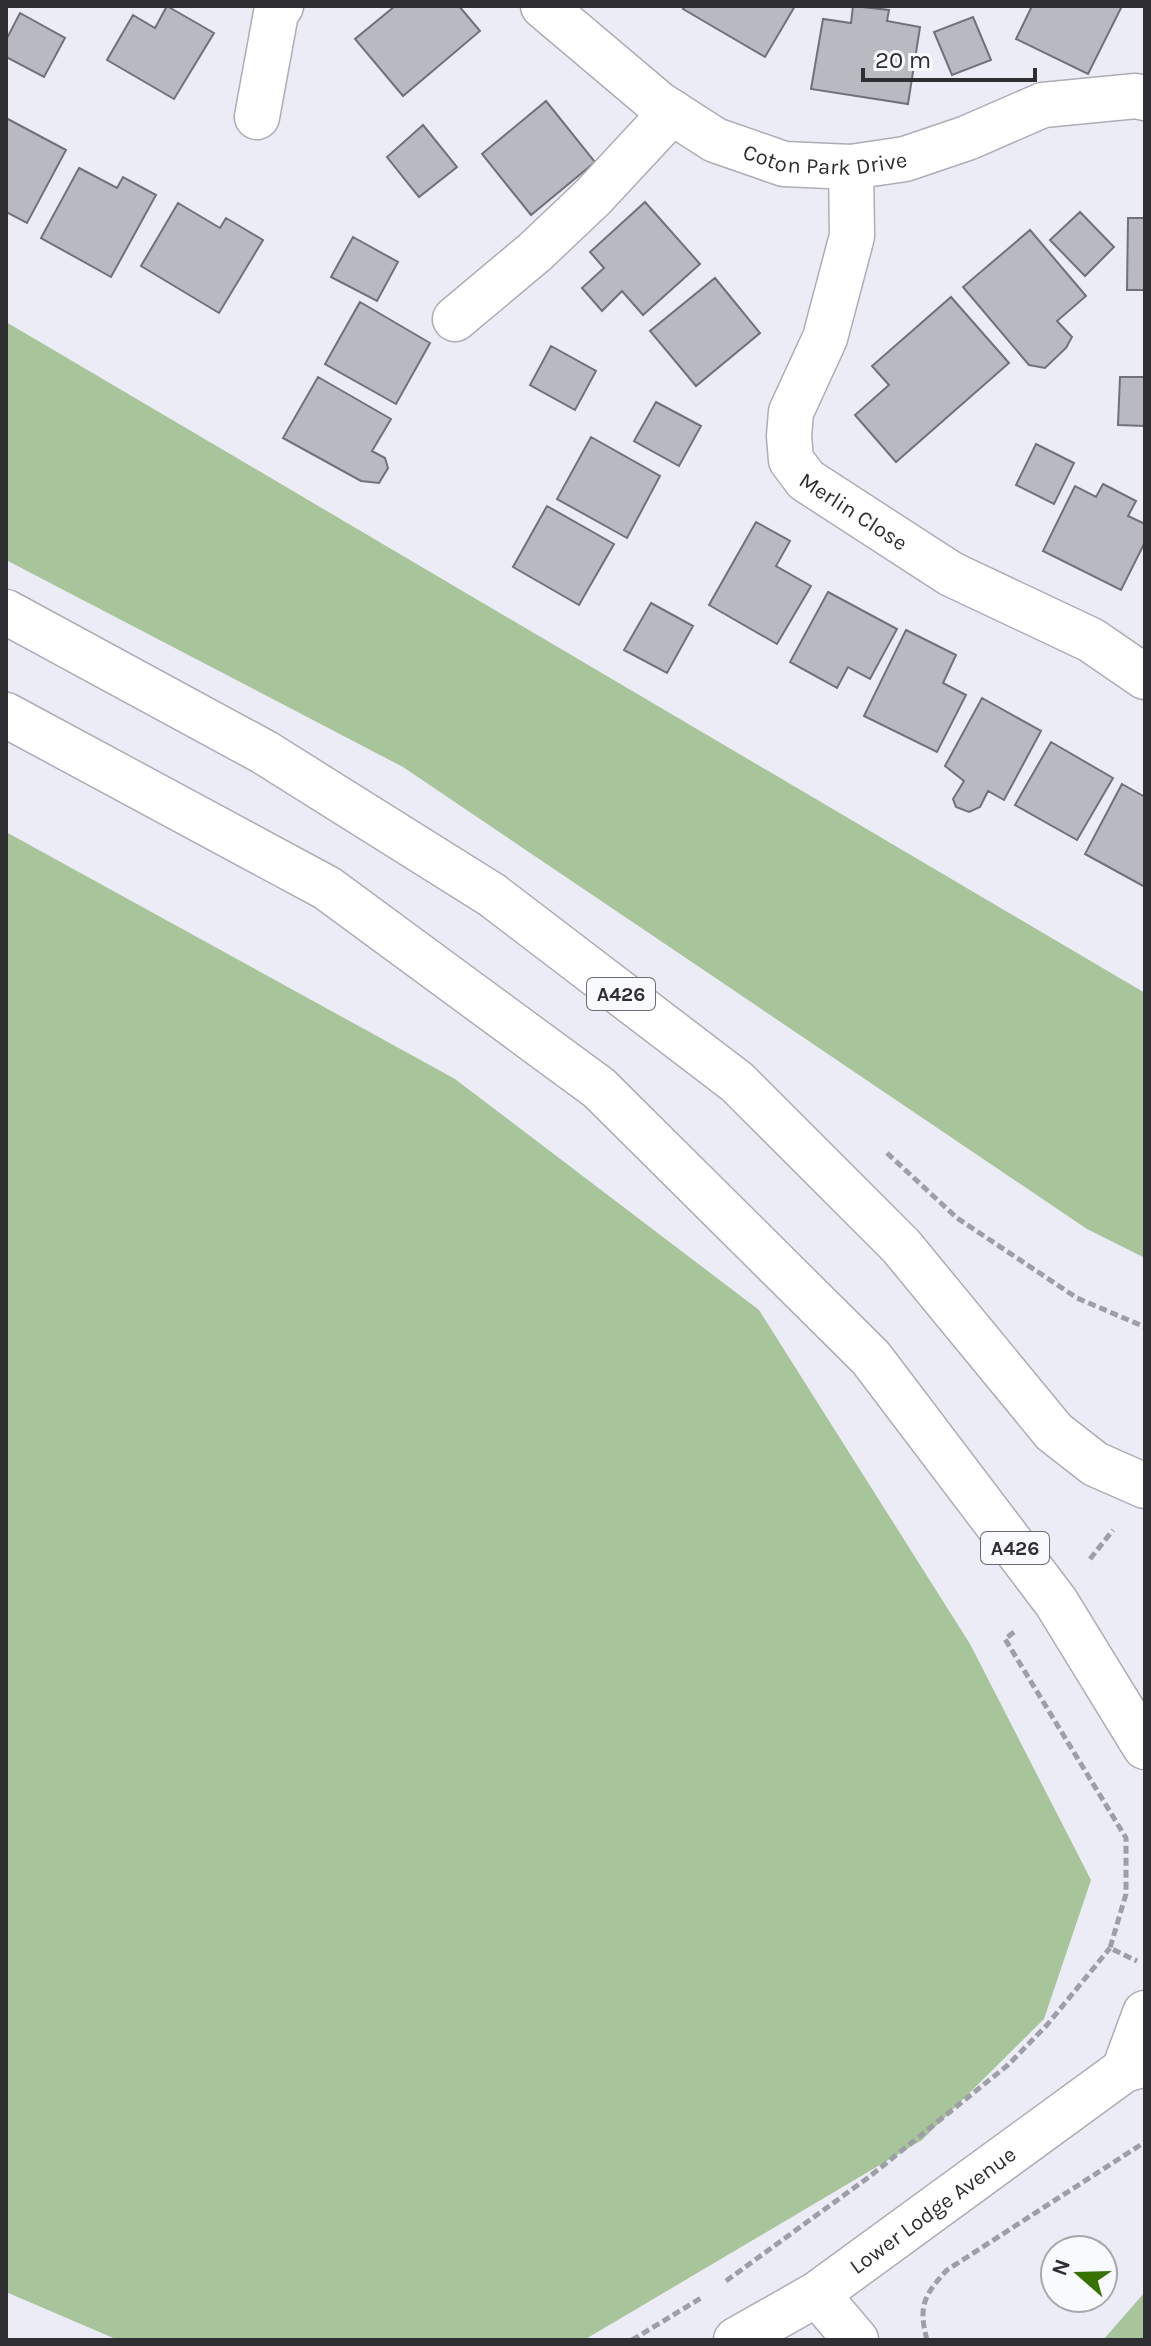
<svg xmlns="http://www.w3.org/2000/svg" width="1151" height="2346" viewBox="0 0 1151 2346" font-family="Karla,sans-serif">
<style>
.green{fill:#a8c49a}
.building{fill:#b9b9c2;stroke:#707179;stroke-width:2}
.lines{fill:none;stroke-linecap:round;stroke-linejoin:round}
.minor-casing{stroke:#acadb6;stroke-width:47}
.highway-casing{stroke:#acadb6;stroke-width:47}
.path{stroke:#9e9fa6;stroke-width:5;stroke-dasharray:8 4;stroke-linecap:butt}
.minor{stroke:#fff;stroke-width:44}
.highway{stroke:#fff;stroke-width:44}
.labels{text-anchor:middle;stroke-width:6;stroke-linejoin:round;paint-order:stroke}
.shield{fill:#f9fafd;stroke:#6c6c70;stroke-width:2}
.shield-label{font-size:20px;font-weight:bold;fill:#2f2f33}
.street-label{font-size:22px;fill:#2f2f33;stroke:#f9fafd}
</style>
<rect width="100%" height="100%" fill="#ebecf5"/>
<path class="green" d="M 6,322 L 1145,993 L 1145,1258 L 1087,1229 L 403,767 L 6,560 Z
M 6,832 L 455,1079 L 759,1310 L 970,1644 L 1091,1880 L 1044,2019 L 922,2140 L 584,2340 L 118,2340 L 6,2292 Z
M 1145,2292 L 1145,2340 L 1103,2340 Z"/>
<path class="building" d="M 167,6 L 214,33 L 174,99 L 107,60 L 133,15 L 155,28 Z
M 395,6 L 459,6 L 480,31 L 403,96 L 355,39 Z
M 685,6 L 795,6 L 765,57 L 683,9 Z
M 853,6 L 889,10 L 887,21 L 920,27 L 908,104 L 811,89 L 823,19 L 851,23 Z
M 1032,6 L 1122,6 L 1088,74 L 1016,39 Z
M 20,13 L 65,38 L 44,77 L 6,57 L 6,40 Z
M 973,17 L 991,60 L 952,75 L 934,32 Z
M 546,101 L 595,162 L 531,215 L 482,154 Z
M 6,118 L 66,150 L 27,223 L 6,212 Z
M 423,125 L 457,167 L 419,197 L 387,157 Z
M 79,168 L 117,188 L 123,177 L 156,195 L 111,277 L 41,238 Z
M 645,202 L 700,264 L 643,315 L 622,291 L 602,311 L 582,288 L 604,268 L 590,252 Z
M 178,203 L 220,228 L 226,218 L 263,240 L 219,313 L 141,266 Z
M 1080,212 L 1114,247 L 1085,276 L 1050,240 Z
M 1128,218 L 1145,218 L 1145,290 L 1127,290 Z
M 1030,230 L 1086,296 L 1057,321 L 1072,337 L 1066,348 L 1045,368 L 1029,365 L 963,287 Z
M 353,237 L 398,262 L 377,301 L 331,277 Z
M 715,278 L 760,333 L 696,386 L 650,331 Z
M 951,297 L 1009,363 L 896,462 L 855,415 L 889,385 L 872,366 Z
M 360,302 L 430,343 L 396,404 L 325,364 Z
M 551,346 L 596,371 L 575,410 L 530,385 Z
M 318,377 L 391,419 L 372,451 L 385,458 L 388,468 L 379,483 L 361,481 L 283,438 Z
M 1120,377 L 1145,377 L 1145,426 L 1118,425 Z
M 656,402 L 701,426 L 679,466 L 634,441 Z
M 591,437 L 660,476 L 627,538 L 557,499 Z
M 1036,444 L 1074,463 L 1054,504 L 1016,485 Z
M 1103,484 L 1136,501 L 1128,516 L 1145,524 L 1145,542 L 1121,590 L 1043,551 L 1075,486 L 1096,497 Z
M 547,506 L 614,544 L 579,605 L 513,567 Z
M 756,522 L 790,541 L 776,566 L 811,586 L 777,644 L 709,605 Z
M 828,592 L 897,629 L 870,679 L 848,667 L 837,688 L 790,662 Z
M 651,603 L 693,626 L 667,673 L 624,650 Z
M 906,630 L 956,655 L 943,683 L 966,695 L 937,752 L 864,716 Z
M 982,698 L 1041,731 L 1004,800 L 988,791 L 980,807 L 969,812 L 956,807 L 953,799 L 964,781 L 945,766 Z
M 1051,742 L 1113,778 L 1077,840 L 1015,805 Z
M 1122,784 L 1145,797 L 1145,887 L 1085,854 Z"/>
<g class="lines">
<g class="minor-casing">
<g id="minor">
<path id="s1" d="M 543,6 L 659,104 L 715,140 L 784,164 L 851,167 L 905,159 L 967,138 L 1043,105 L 1136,96 L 1145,98"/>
<path d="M 257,117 L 276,13 L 281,6"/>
<path id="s2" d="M 851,167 L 852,236 L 825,338 L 791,412 L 789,436 L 791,460 L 806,480 L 951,574 L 1091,640 L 1145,677"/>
<path d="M 455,319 L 535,252 L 593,197 L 672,112"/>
<path d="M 1124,2070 L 1145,2013"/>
<path d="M 817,2294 L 856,2340"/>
<path id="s3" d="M 736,2340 L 817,2294 L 1124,2070 L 1145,2064"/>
</g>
</g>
<g class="highway-casing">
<path id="highway" d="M 6,612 L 264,752 L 492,895 L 737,1082 L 901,1246 L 1054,1432 L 1095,1464 L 1145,1486
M 6,715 L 327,888 L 599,1088 L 871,1358 L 1056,1602 L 1145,1747"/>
</g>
<path class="path" d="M 887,1153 L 957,1218 L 1077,1298 L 1145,1327
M 1090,1559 L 1113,1530
M 1014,1632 L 1005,1639 L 1126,1838 L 1126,1894 L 1110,1948 L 1137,1961
M 726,2281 L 869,2177 L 1008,2065 L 1047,2025 L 1110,1948
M 632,2340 L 701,2298
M 927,2340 C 918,2306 924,2295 947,2270 L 1145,2142"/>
<use href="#minor" class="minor"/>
<use href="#highway" class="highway"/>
</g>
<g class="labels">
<g class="shield">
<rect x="587" y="978" width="68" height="32" rx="6"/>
<rect x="981" y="1532" width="68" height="32" rx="6"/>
</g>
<g class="shield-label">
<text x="621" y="1001">A426</text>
<text x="1015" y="1555">A426</text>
</g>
<g class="street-label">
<text dy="8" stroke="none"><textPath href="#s1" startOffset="332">Coton Park Drive</textPath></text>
<text dy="8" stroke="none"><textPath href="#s2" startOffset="386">Merlin Close</textPath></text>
<text dy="8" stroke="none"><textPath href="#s3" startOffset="236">Lower Lodge Avenue</textPath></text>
</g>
</g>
<rect width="1151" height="2346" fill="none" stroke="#2f2f33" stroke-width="16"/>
<g transform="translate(1079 2274) rotate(290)"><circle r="38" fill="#f9fafd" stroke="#a8a9ac" stroke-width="2"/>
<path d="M0-6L14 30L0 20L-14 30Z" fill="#387201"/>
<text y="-12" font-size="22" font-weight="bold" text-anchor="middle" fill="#2f2f33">N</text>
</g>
<path d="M863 68v12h172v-12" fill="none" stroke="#2f2f33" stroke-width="4"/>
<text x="875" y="68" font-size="24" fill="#2f2f33" stroke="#f9fafd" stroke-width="6" paint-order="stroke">20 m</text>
</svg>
